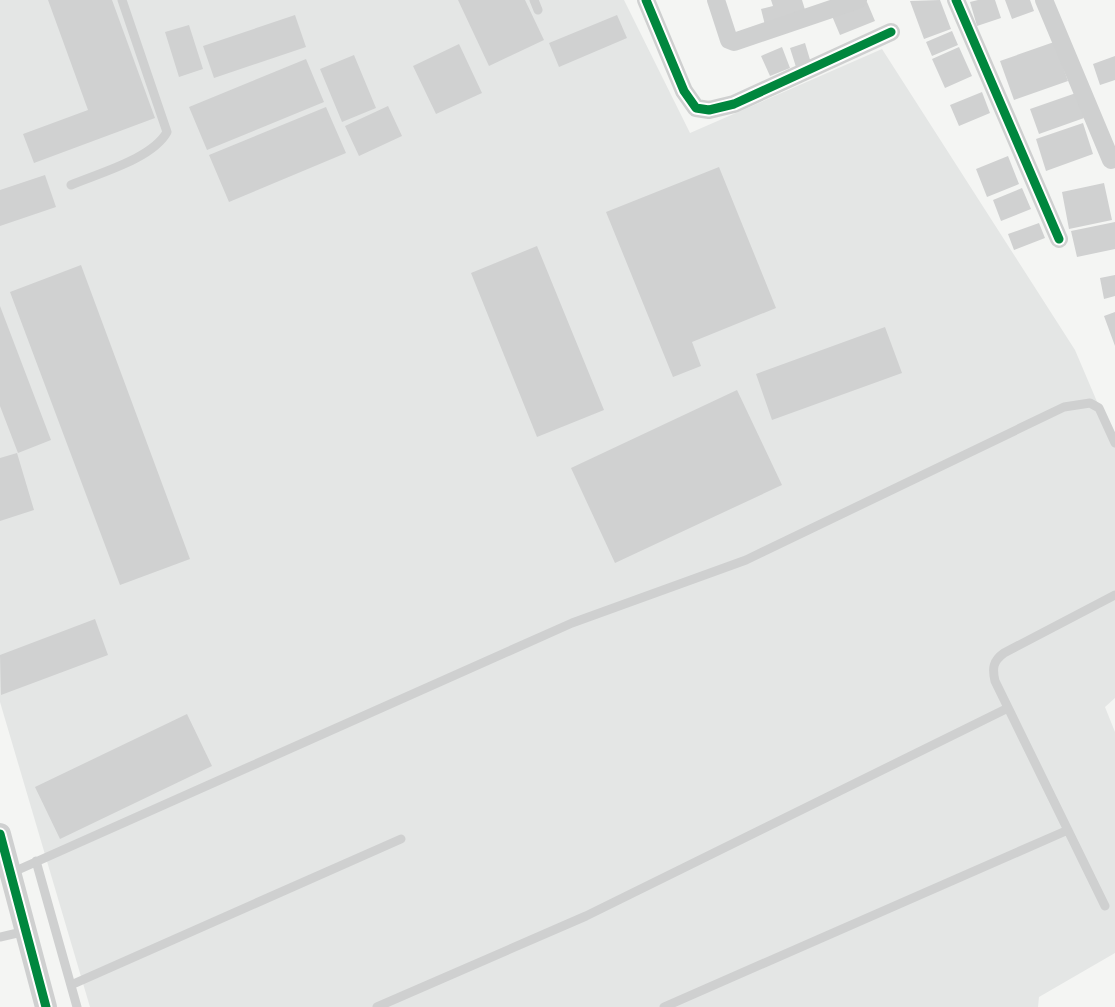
<svg xmlns="http://www.w3.org/2000/svg" width="1115" height="1007" viewBox="0 0 1115 1007" font-family="'PT Sans',sans-serif">
<style>
.built{fill:#e4e6e5}
.building{fill:#d0d1d1}
.lines{fill:none;stroke-linecap:round;stroke-linejoin:round}
.service{stroke:#cfd0d0;stroke-width:9}
.minor{stroke:#cfd0d0;stroke-width:18}
.tertiary{stroke:#cfd0d0;stroke-width:22}
.cycleway-casing{stroke:#fff;stroke-width:13}
.cycleway{stroke:#00873e;stroke-width:9}
</style>
<rect width="100%" height="100%" fill="#f4f5f3"/>
<path class="built" d="M 0,0 L 624,0 L 690,133 L 882,49 L 1075,350 L 1115,444 L 1115,698 L 1105,707 L 1115,732 L 1115,953 L 1039,997 L 1038,1007 L 90,1007 L 0,702 Z"/>
<path class="building" d="M 48,0 L 112,0 L 155,118 L 34,163 L 23,134 L 88,110 Z
M 458,0 L 525,0 L 544,40 L 489,66 Z
M 771,0 L 802,0 L 806,13 L 765,25 L 761,9 L 773,6 Z
M 940,0 L 951,29 L 924,39 L 910,1 Z
M 978,0 L 995,0 L 1001,18 L 977,26 L 970,2 Z
M 1005,0 L 1030,0 L 1034,11 L 1012,19 Z
M 867,2 L 875,21 L 840,35 L 832,16 Z
M 295,15 L 306,47 L 214,78 L 203,46 Z
M 617,15 L 627,38 L 559,67 L 549,43 Z
M 189,25 L 203,69 L 179,77 L 165,32 Z
M 952,31 L 958,45 L 932,56 L 926,42 Z
M 1054,42 L 1068,81 L 1014,100 L 1000,61 Z
M 805,43 L 811,63 L 796,67 L 790,48 Z
M 459,44 L 482,93 L 436,114 L 413,66 Z
M 782,47 L 790,68 L 770,76 L 761,56 Z
M 959,47 L 972,76 L 945,88 L 932,59 Z
M 354,55 L 376,108 L 342,122 L 320,69 Z
M 1115,56 L 1115,80 L 1100,85 L 1093,64 Z
M 306,59 L 324,102 L 207,150 L 189,107 Z
M 982,92 L 990,113 L 959,126 L 950,105 Z
M 1076,93 L 1084,118 L 1039,134 L 1030,109 Z
M 388,106 L 402,136 L 359,156 L 345,126 Z
M 326,107 L 346,153 L 229,202 L 209,155 Z
M 1083,123 L 1093,154 L 1046,171 L 1036,139 Z
M 1008,156 L 1019,184 L 987,197 L 976,169 Z
M 719,167 L 776,308 L 692,342 L 701,366 L 673,377 L 606,212 Z
M 45,175 L 56,207 L 0,226 L 0,190 Z
M 1104,183 L 1112,220 L 1069,229 L 1062,192 Z
M 1022,188 L 1031,209 L 1001,221 L 993,200 Z
M 1115,222 L 1115,249 L 1077,257 L 1071,231 Z
M 1039,223 L 1045,238 L 1014,250 L 1008,234 Z
M 537,246 L 604,410 L 537,437 L 471,273 Z
M 81,265 L 190,559 L 120,585 L 10,292 Z
M 1115,275 L 1115,296 L 1104,299 L 1100,278 Z
M 0,306 L 51,440 L 18,453 L 0,406 Z
M 1115,312 L 1115,346 L 1104,316 Z
M 885,327 L 902,373 L 772,420 L 756,374 Z
M 737,390 L 782,485 L 615,563 L 571,468 Z
M 17,453 L 34,510 L 0,521 L 0,458 Z
M 95,619 L 108,655 L 1,695 L 0,655 Z
M 187,714 L 212,766 L 60,839 L 35,787 Z"/>
<g class="lines">
<path class="service" d="M 534,0 L 538,10
M 71,185 C 99,173 152,159 167,132 L 122,0
M 36,861 L 77,1007
M 11,873 L 572,623 L 746,560 L 1064,407 L 1090,403 L 1099,408 L 1115,443
M 1105,906 L 995,681 C 992,668 993,661 1004,653 L 1115,595
M 0,937 L 26,931
M 71,985 L 401,839
M 377,1007 L 586,916 L 1008,708
M 664,1007 L 1068,830"/>
<path class="minor" d="M 646,0 L 684,91 L 696,108 L 709,110 L 734,104 L 891,32
M 716,0 L 729,40 L 734,42 L 858,0
M 956,0 L 1059,239
M 1044,0 L 1111,160"/>
<path class="tertiary" d="M 0,834 L 46,1007"/>
<g class="cycleway-casing">
<path id="cycleway" d="M 646,0 L 684,91 L 696,108 L 709,110 L 734,104 L 891,32
M 956,0 L 1059,239
M 0,834 L 46,1007"/>
</g>
<use href="#cycleway" class="cycleway"/>
</g>
</svg>
